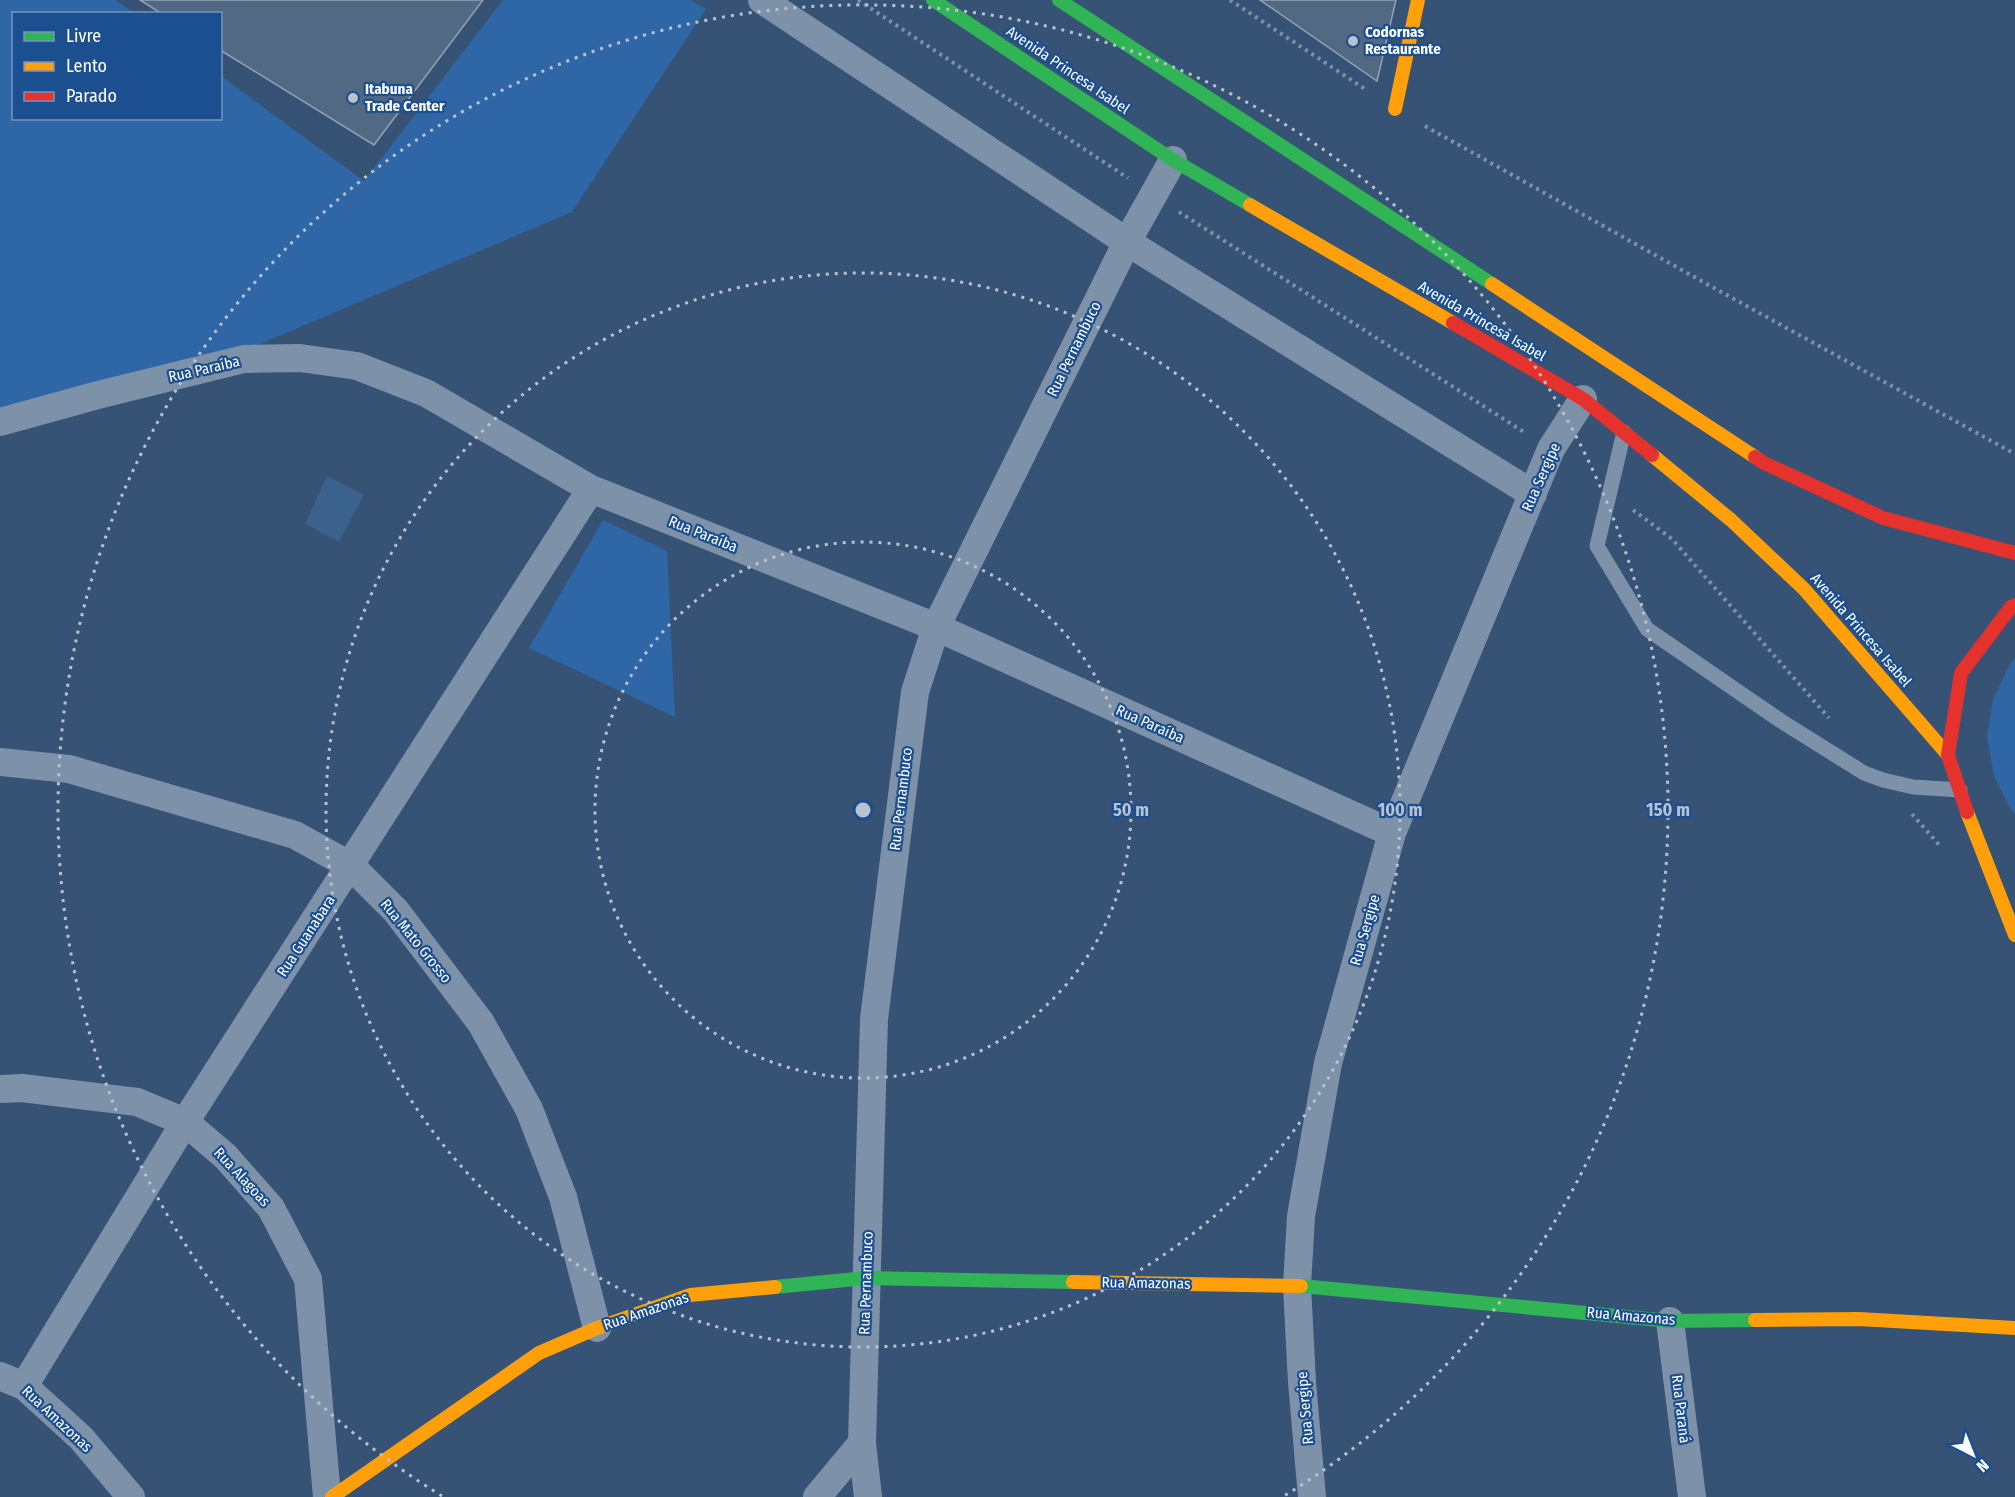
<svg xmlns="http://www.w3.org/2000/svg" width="2015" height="1497" viewBox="0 0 2015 1497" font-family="'Fira Sans Condensed',sans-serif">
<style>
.green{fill:#2f66a5}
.water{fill:#3b618d}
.building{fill:#526984;stroke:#92a2b6;stroke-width:1.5}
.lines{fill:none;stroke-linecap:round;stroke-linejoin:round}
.path{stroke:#7d92a8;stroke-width:4;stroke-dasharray:3 4.5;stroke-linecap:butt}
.lane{stroke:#7d92a8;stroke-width:15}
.street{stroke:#7d92a8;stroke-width:28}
.fast{stroke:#30b455;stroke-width:14}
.slow{stroke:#ff9f0a;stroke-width:14}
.jam{stroke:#e5322d;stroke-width:14}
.ring{fill:none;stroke:#b9c2ce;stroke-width:3;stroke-dasharray:3 6}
.poi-dot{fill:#b9c2ce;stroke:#1b4f8f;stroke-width:2}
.labels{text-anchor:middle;stroke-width:4.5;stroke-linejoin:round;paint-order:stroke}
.poi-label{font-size:15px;font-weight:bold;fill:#fff;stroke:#1b4f8f;text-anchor:start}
.street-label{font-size:15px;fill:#fff;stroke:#1b4f8f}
.centre{fill:#b9c2ce;stroke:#1b4f8f;stroke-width:3}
.ring-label{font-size:18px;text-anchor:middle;font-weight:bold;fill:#b9c2ce;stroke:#1b4f8f;stroke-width:4.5;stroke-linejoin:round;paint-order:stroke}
</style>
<rect width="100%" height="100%" fill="#365274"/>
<path class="green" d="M 0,0 L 116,0 L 134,13 L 14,14 L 14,118 L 220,118 L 221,76 L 364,181 L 503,0 L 691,0 L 706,9 L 572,212 L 260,344 L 0,415 Z
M 603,520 L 667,551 L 675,717 L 529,648 Z
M 2015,658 L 2015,814 L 2011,810 L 1994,776 L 1987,737 L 1993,699 L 2011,662 Z"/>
<path class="water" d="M 327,476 L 364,495 L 339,542 L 305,524 Z"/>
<path class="building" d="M 140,0 L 483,0 L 374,145 L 220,50 L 220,14 L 162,14 Z
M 1260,0 L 1396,0 L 1377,81 Z"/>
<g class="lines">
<path class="path" d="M 858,0 L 1128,178
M 1230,0 L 1365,89
M 1425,126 L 1714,288 L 2015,454
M 1179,212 L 1524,432
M 1633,510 L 1672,539 L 1829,718
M 1912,814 L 1941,847"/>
<path class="lane" d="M 1624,432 L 1597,546 L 1647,629 L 1781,721 L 1864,773 L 1883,780 L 1913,787 L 1960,790"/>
<path class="street" d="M 762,0 L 1127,242 L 1533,494
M 0,422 L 98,395 L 244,359 L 300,358 L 357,366 L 426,393 L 591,489 L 936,627 L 1392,833
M 0,762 L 69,769 L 295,835 L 351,866 L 396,911 L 481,1023 L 529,1109 L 563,1197 L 597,1328
M 0,1089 L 22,1088 L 137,1102 L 185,1122 L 225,1156 L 271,1208 L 308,1279 L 327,1497
M 1670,1321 L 1692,1497
M 0,1376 L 24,1386 L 81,1438 L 131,1497
M 24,1386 L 185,1122 L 591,489
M 817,1497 L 862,1443
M 868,1497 L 862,1443 L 874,1019 L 915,692 L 936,627 L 1127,242 L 1173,160
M 1312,1497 L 1302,1382 L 1297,1286 L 1301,1216 L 1328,1063 L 1392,833 L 1551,449 L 1583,399"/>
<path class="fast" d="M 933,0 L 1173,160 L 1250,205
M 1059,0 L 1492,284
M 1301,1286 L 1670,1321 L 1755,1320
M 775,1287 L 866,1278 L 1073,1282"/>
<path class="slow" d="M 1395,109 L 1418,0
M 1250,205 L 1453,323
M 1492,284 L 1755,457
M 1652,455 L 1731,520 L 1804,589 L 1948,755
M 1967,812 L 2015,935
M 1073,1282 L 1301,1286
M 1755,1320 L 1859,1319 L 2015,1328
M 332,1497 L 539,1353 L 597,1328 L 690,1295 L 775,1287"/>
<path class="jam" d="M 1453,323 L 1583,399 L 1652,455
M 1755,457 L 1764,463 L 1883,518 L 2015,553
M 1967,812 L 1948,755 L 1961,673 L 2011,607 L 2015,605"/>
</g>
<g class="ring">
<circle cx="863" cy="810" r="268"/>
<circle cx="863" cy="810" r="537"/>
<path d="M442 1496A805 805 0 1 1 1284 1496"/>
</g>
<g class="poi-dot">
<circle cx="1353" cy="41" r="6"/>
<circle cx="353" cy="98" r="6"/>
</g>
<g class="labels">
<g class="poi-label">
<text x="1365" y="37">Codornas<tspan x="1365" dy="17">Restaurante</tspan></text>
<text x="365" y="94">Itabuna<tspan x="365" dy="17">Trade Center</tspan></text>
</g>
<g class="street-label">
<text transform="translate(1068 70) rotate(34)" y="5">Avenida Princesa Isabel</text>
<text transform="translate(1482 321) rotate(30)" y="5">Avenida Princesa Isabel</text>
<text transform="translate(1074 349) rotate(-64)" y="5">Rua Pernambuco</text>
<text transform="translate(204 369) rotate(-13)" y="5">Rua Paraíba</text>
<text transform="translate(1541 477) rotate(-66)" y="5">Rua Sergipe</text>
<text transform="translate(703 534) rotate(22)" y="5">Rua Paraíba</text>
<text transform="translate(1861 630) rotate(49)" y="5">Avenida Princesa Isabel</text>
<text transform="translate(1150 724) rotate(24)" y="5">Rua Paraíba</text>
<text transform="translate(901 799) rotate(-83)" y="5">Rua Pernambuco</text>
<text transform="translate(1365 930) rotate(-74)" y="5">Rua Sergipe</text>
<text transform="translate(306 936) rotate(-57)" y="5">Rua Guanabara</text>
<text transform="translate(416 941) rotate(51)" y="5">Rua Mato Grosso</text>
<text transform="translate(242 1177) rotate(47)" y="5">Rua Alagoas</text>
<text transform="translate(866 1283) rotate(-88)" y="5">Rua Pernambuco</text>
<text transform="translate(1146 1283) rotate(1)" y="5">Rua Amazonas</text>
<text transform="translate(646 1311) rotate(-19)" y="5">Rua Amazonas</text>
<text transform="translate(1631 1316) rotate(5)" y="5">Rua Amazonas</text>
<text transform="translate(1305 1408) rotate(-95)" y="5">Rua Sergipe</text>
<text transform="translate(1681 1409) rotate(83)" y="5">Rua Paraná</text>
<text transform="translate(57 1419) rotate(43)" y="5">Rua Amazonas</text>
</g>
</g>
<circle cx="863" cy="810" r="9" class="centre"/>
<g class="ring-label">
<text x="1131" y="816">50 m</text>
<text x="1400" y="816">100 m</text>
<text x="1668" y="816">150 m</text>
</g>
<rect x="12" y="12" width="210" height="108" fill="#1b4f8f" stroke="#7695bc" stroke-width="1.5"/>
<rect x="24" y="32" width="30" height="9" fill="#30b455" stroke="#7695bc" stroke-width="1.5"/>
<text x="66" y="42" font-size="18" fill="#ffffff">Livre</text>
<rect x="24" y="62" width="30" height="9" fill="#ff9f0a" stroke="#7695bc" stroke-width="1.5"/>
<text x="66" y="72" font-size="18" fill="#ffffff">Lento</text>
<rect x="24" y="92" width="30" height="9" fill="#e5322d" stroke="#7695bc" stroke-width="1.5"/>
<text x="66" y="102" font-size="18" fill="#ffffff">Parado</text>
<g transform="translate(1973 1455) rotate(138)" stroke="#1b4f8f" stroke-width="4.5" paint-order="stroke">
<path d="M0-4.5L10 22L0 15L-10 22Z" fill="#ffffff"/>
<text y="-9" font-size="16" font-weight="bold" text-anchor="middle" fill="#ffffff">N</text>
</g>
</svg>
